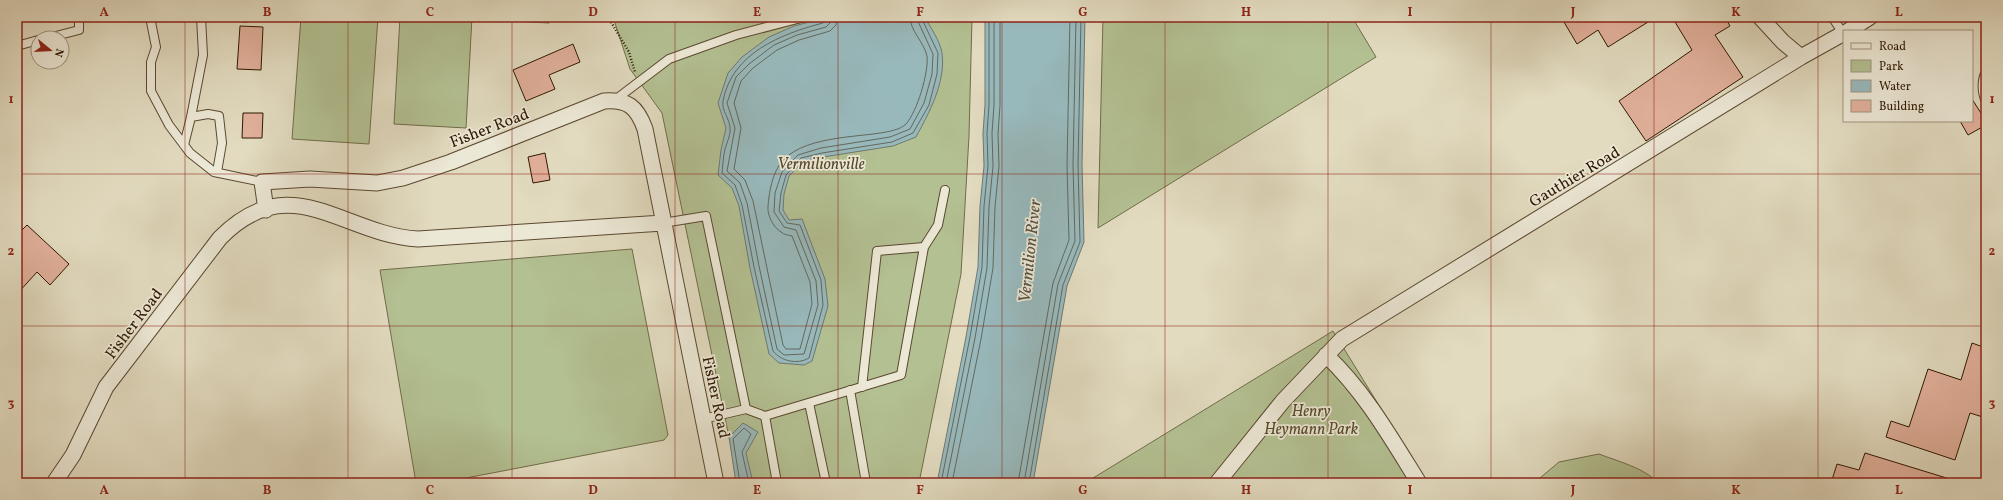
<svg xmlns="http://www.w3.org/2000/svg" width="2003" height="500" viewBox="0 0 2003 500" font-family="Vollkorn,serif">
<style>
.green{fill:#b3c092;stroke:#706c49}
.water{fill:#98b9bc;stroke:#6e7871}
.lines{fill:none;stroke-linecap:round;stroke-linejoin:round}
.shore{stroke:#63685e;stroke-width:1}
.building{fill:#e1b09b;stroke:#2e1700}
.service-casing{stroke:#5b4830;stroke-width:10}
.minor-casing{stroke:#5b4830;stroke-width:17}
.path{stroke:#2e1700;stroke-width:2.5;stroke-dasharray:1 2;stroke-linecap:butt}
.service{stroke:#ece8d6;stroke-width:8}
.minor{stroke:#ece8d6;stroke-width:15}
.grid{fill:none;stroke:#8f2418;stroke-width:1;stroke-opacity:0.55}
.labels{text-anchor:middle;stroke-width:3.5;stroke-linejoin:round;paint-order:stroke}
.street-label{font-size:16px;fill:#2e1700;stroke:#ece8d6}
.park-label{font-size:16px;font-style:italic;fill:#564a2c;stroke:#ece8d6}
.water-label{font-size:17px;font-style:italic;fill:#535042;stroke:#ece8d6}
.neatline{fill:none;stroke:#8f2418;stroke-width:1.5}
.grid-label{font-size:13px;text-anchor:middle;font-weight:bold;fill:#8f2418}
</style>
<rect width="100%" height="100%" fill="#e2dbc0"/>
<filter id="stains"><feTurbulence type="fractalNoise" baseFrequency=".005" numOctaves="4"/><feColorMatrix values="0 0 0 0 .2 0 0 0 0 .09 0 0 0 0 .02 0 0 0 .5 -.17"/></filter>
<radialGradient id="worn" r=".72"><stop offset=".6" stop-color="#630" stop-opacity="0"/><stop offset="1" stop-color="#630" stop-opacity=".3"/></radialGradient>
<path class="green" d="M 301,17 L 378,17 L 369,144 L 292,139 Z
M 400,17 L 472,17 L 466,128 L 394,124 Z
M 477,17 L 549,17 L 549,23 L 476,19 Z
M 613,17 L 972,17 L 969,136 L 961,274 L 919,483 L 744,483 L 729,437 L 662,113 L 630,69 Z
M 1103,17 L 1352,17 L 1376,57 L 1098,228 Z
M 632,249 L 668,435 L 664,440 L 440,483 L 416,483 L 380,270 Z
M 1333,331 L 1427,483 L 1085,483 Z
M 1599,454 C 1614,460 1648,469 1657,483 L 1534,483 L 1559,462 Z"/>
<path class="water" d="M 829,17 L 924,17 C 930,26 940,41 942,53 C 946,82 929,113 916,137 L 893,146 L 823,157 L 803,162 L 789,176 L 784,194 L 783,210 L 789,220 L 802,219 L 825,279 L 828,306 L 812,361 L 804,365 L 779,363 L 769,354 L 750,268 L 739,206 L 732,188 L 718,175 L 721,150 L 726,128 L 718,103 L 728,73 L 742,57 L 769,37 L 794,26 Z
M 985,17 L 1085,17 L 1082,165 L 1084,242 L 1067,286 L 1033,483 L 937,483 L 966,337 L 978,267 L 980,206 L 984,166 L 983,133 L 985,105 Z
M 743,423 L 758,432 L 746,453 L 753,483 L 736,483 L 729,437 Z"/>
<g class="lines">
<path class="shore" d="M 826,17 L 823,23 C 781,34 732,53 723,101 C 721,110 730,119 730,128 C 731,134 727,142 725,149 C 723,157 723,165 722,173 L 735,185 L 742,205 L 754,267 L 773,351 C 781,361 797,365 809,358 L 823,305 L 821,280 L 800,225 L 787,223 L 779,211 L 781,193 L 786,175 L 801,158 L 822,153 L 892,142 L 913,133 L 929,105 L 937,74 L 938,53 L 921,17
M 831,17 L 830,23 L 826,27 L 797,35 L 774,45 L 749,64 L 736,77 L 727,103 L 735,128 L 727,171 L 740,183 L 747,203 L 759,266 L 777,349 L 784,355 L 804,354 L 818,305 L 816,281 L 796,230 L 784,227 L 774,212 L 775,193 L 782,172 L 798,155 L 821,148 L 890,137 L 910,129 L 924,103 L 932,74 L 933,54 L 916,17
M 837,17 L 836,25 L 830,31 L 799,40 L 777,50 L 753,68 L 741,81 L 734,103 L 741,128 L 734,169 L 745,180 L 753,201 L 783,345 L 786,349 L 800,349 L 812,304 L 810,282 L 792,236 C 789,235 784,235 781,232 C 773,227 767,215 768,206 C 769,194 771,182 776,171 C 791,137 849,138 880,133 C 887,132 900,130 906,124 C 917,112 929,72 927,56 C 924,42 910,31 910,17
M 740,483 L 733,439 L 744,428 L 751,434 L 742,452 L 749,483
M 941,483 L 970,337 L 982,267 L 984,206 L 988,166 L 987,133 L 989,105 L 989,17
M 946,483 L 975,338 L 987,268 L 989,207 L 993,166 L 992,133 L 994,105 L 994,17
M 952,483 L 981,339 L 993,268 L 995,207 L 999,166 L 998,134 L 1000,105 L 1000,17
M 1018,483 L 1053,283 L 1069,240 L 1067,166 L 1070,17
M 1024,483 L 1058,284 L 1075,241 L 1073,165 L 1076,17
M 1029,483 L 1063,285 L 1080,242 L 1078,165 L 1081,17"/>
</g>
<path class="building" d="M 1561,17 L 1656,17 L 1608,47 L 1598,30 L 1577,44 Z
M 1672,17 L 1725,17 L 1730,26 L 1715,35 L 1743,77 L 1646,141 L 1619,101 L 1692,50 Z
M 240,26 L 263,27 L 261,70 L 237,69 Z
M 573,44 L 580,62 L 549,75 L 555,89 L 526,101 L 513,70 Z
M 1972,99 L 1986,121 L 1986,125 L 1968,135 L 1960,121 L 1972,121 Z
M 243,113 L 263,113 L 262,138 L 242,138 Z
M 545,153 L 550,180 L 533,183 L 528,157 Z
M 27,225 L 69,264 L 50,285 L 37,272 L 17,294 L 17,235 Z
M 1972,343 L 1986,348 L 1986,418 L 1970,413 L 1955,460 L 1886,437 L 1891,421 L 1909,427 L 1928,369 L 1961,380 Z
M 1865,453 L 1953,480 L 1953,483 L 1831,483 L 1837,464 L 1859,470 Z"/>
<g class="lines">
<g class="service-casing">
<path id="service" d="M 150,17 L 156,47 L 151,62 L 151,91 L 169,125 L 190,153 L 214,172 L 262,182
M 1832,17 L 1843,33
M 245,18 L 246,17
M 48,38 L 79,30 L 79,17
M 17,46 L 38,40
M 1986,72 C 1981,80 1982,94 1986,101
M 615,100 L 669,59 L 736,35 L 805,17
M 191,117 L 208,114 L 219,116 L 222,143 L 217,172
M 184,145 L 191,117 L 203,55 L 201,17
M 663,223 L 706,216 L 746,409
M 924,247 L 938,225 L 945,190
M 850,390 L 866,483
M 809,403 L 826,483
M 765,416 L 777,483
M 703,419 L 746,409 L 765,416 L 901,375 L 924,247 L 877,251 L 862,387"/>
</g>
<g class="minor-casing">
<path id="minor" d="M 1760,17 L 1783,42 L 1801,57
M 1848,31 L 1870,17
M 266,210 L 262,182 L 310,179 L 377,183 L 403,178 L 451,162 L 604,101 C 628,99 637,107 645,129 L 716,483
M 1326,355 C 1365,392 1391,438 1419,483
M 54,483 L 73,455 L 106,387 L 220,238 C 291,166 343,235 418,239 L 663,223
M 1217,483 L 1283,401 L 1342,339 L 1801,57 L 1844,33"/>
</g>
<path class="path" d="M 608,17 L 629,52 L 635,72"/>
<use href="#service" class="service"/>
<use href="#minor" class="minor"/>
</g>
<path class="grid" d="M 185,17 L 185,483M 348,17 L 348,483M 512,17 L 512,483M 675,17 L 675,483M 838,17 L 838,483M 1002,17 L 1002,483M 1165,17 L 1165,483M 1328,17 L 1328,483M 1491,17 L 1491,483M 1654,17 L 1654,483M 1818,17 L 1818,483M 17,174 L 1986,174M 17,326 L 1986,326"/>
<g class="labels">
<g class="street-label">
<text transform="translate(489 127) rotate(-21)" y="6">Fisher Road</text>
<text transform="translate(1574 176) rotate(-31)" y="6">Gauthier Road</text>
<text transform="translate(133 323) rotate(-53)" y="6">Fisher Road</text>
<text transform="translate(717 397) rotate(78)" y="6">Fisher Road</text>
</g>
<g class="park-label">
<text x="821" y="169">Vermilionville</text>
<text x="1311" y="416">Henry<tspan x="1311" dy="18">Heymann Park</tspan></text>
</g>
<g class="water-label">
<text transform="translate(1029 251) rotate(-84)" y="6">Vermilion River</text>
</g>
</g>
<rect width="2003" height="500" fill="none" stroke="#e2dbc0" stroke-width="44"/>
<rect x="1843" y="30" width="130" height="92" fill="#ece8d6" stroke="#a09480"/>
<rect x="1851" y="43" width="20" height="6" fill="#ece8d6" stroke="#a09480"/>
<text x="1879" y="50" font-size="12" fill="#2e1700">Road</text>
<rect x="1851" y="60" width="20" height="12" fill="#b3c092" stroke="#a09480"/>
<text x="1879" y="70" font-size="12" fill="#2e1700">Park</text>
<rect x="1851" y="80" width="20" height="12" fill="#98b9bc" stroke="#a09480"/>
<text x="1879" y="90" font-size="12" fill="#2e1700">Water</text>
<rect x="1851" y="100" width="20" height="12" fill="#e1b09b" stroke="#a09480"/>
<text x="1879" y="110" font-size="12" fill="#2e1700">Building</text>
<g transform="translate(50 50) rotate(108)"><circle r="19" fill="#ece8d6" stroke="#a09480"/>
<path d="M0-3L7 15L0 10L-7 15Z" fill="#8f2418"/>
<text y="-6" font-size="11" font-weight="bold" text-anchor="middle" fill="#2e1700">N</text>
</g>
<rect x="22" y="22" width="1959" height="456" class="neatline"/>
<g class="grid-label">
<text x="104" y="16">A</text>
<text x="267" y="16">B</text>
<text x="430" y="16">C</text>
<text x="593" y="16">D</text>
<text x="757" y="16">E</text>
<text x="920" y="16">F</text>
<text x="1083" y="16">G</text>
<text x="1246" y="16">H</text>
<text x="1410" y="16">I</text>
<text x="1573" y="16">J</text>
<text x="1736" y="16">K</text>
<text x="1899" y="16">L</text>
<text x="11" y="103">1</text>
<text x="1992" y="103">1</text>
<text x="11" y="255">2</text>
<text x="1992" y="255">2</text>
<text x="11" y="407">3</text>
<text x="1992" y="407">3</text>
<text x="104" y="494">A</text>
<text x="267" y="494">B</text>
<text x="430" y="494">C</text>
<text x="593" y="494">D</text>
<text x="757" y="494">E</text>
<text x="920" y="494">F</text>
<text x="1083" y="494">G</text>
<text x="1246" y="494">H</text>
<text x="1410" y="494">I</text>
<text x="1573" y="494">J</text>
<text x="1736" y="494">K</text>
<text x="1899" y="494">L</text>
</g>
<rect width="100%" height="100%" filter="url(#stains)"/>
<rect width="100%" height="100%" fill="url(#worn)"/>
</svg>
